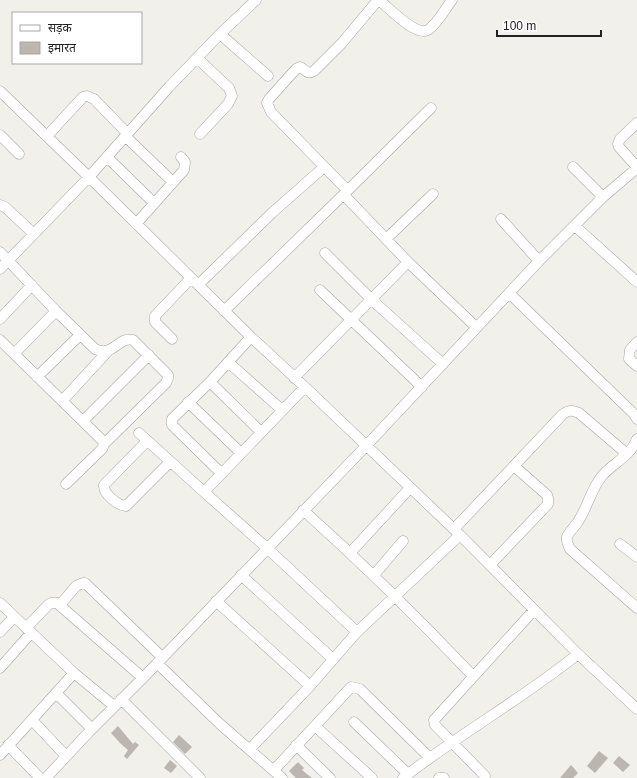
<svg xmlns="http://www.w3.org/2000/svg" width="637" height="778" viewBox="0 0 637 778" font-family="Helvetica,'Noto Sans Devanagari',sans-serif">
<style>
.building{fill:#bbb6af}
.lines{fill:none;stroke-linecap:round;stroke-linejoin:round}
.minor-casing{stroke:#a3a3a3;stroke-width:11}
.minor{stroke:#fff;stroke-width:10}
</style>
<rect width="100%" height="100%" fill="#f1f0ea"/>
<path class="building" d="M 118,726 L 133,744 L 135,742 L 139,745 L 127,759 L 124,756 L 128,750 L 121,744 L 111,733 Z
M 179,735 L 192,747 L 185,754 L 173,742 Z
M 599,751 L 608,758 L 595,773 L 587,766 Z
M 619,756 L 630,765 L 623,772 L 613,763 Z
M 170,760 L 177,766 L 171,773 L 164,768 Z
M 298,762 L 304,768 L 302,770 L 312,778 L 296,778 L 289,771 Z
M 571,765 L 578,773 L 573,778 L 560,778 Z"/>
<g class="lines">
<g class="minor-casing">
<path id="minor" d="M 379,0 C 389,8 416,37 428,30 C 438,23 445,9 452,0
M 220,34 L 268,76
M 197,58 L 229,88 L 232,96 L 228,104 L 200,134
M 0,91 L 89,177 L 251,337 L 305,387 L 460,535 L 578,654 L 637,709
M 637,123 L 620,139 L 618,144 L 619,147 L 637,167
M 0,135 L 19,154
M 47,136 L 83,97 L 87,96 L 94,99 L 127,133
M 125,136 L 173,182
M 107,157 L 154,203
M 573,167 L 603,197
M 347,190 L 271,112 L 267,103 L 269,99 L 296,69 L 300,67 C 306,70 307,75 314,71 L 342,43 L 378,0
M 344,195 L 408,262 L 476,327
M 0,205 L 5,207 L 34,234
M 501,219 L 539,261
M 136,224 L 184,170 L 185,162 L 181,157
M 575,226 L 637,282
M 386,239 L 433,194
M 0,252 L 56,311 L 95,349 C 113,358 118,336 133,340 L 168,375 L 168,378 L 166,383 L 104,444
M 325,253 L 372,300 L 443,364
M 0,269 L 89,177 L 169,87 L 220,34 L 256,0
M 198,285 L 273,212 L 324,167
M 320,290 L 422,387
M 509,293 L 634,414 L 637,419
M 224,311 L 339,199 L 431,108
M 0,319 L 32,285
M 172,339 L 155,322 L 155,316 L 191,278
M 0,340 L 104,442 L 103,447 L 102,449 L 66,484
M 637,342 L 630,350 L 629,359 L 637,366
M 14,354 L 56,311
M 228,362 L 282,410
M 37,377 L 80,335
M 294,378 L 408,262
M 210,382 L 261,432
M 62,401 L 108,351
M 188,402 L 241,453
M 83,421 L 149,355
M 139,433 L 204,492 L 267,548 L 357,632
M 637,439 C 631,456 613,463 602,476 C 591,489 588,506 579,520 C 576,526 569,531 567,537 C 566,542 568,545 570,549 L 637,608
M 147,441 L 104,485 C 103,494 117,505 126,506 L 170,462
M 222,474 L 172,425 L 172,419 L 210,382 L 251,337
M 204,492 L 305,387
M 303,510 C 362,563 419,619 473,676
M 454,529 L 563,414 C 569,410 572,410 579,413 L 627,454
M 620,544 L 637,557
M 350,553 L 410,488
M 490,565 L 548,504 L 548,498 L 547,495 L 514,466
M 241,575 L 333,659
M 374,575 L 403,541
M 216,601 L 310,686
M 0,603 L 74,673 L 114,706
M 60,605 L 76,586 L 83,583 L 85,583 L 162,657
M 26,628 L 48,605 L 51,603 L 57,603 L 143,678
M 0,632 L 14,617
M 157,663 L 220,724 L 282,778
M 0,668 L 31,633
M 56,693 L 92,729
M 121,699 L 200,778
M 32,720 L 66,756
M 354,722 L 408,774
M 315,726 L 372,778
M 8,745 L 40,778
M 296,745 L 330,778
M 250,749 L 310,686 L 357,632 L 460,535
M 0,755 L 74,673
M 274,770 L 351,687 L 360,689 L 429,757
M 485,776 L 435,725 L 434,720 L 534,610
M 46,778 L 88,733 L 143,678 L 366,446 L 539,261 L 603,197 L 637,168
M 403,778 C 459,734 522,699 578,654
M 439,778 L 444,778"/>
</g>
<use href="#minor" class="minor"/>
</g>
<rect x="12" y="12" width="130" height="52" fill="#ffffff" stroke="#a7a7a7"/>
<rect x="20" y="25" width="20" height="6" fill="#ffffff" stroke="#a7a7a7"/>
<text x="48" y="32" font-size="12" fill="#222222">सड़क</text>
<rect x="20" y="42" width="20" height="12" fill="#bbb6af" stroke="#a7a7a7"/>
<text x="48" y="52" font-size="12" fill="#222222">इमारत</text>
<path d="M497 30v6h104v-6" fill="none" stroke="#222222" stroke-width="2"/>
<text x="503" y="30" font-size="12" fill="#222222" stroke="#ffffff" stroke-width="3" paint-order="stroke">100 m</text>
</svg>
